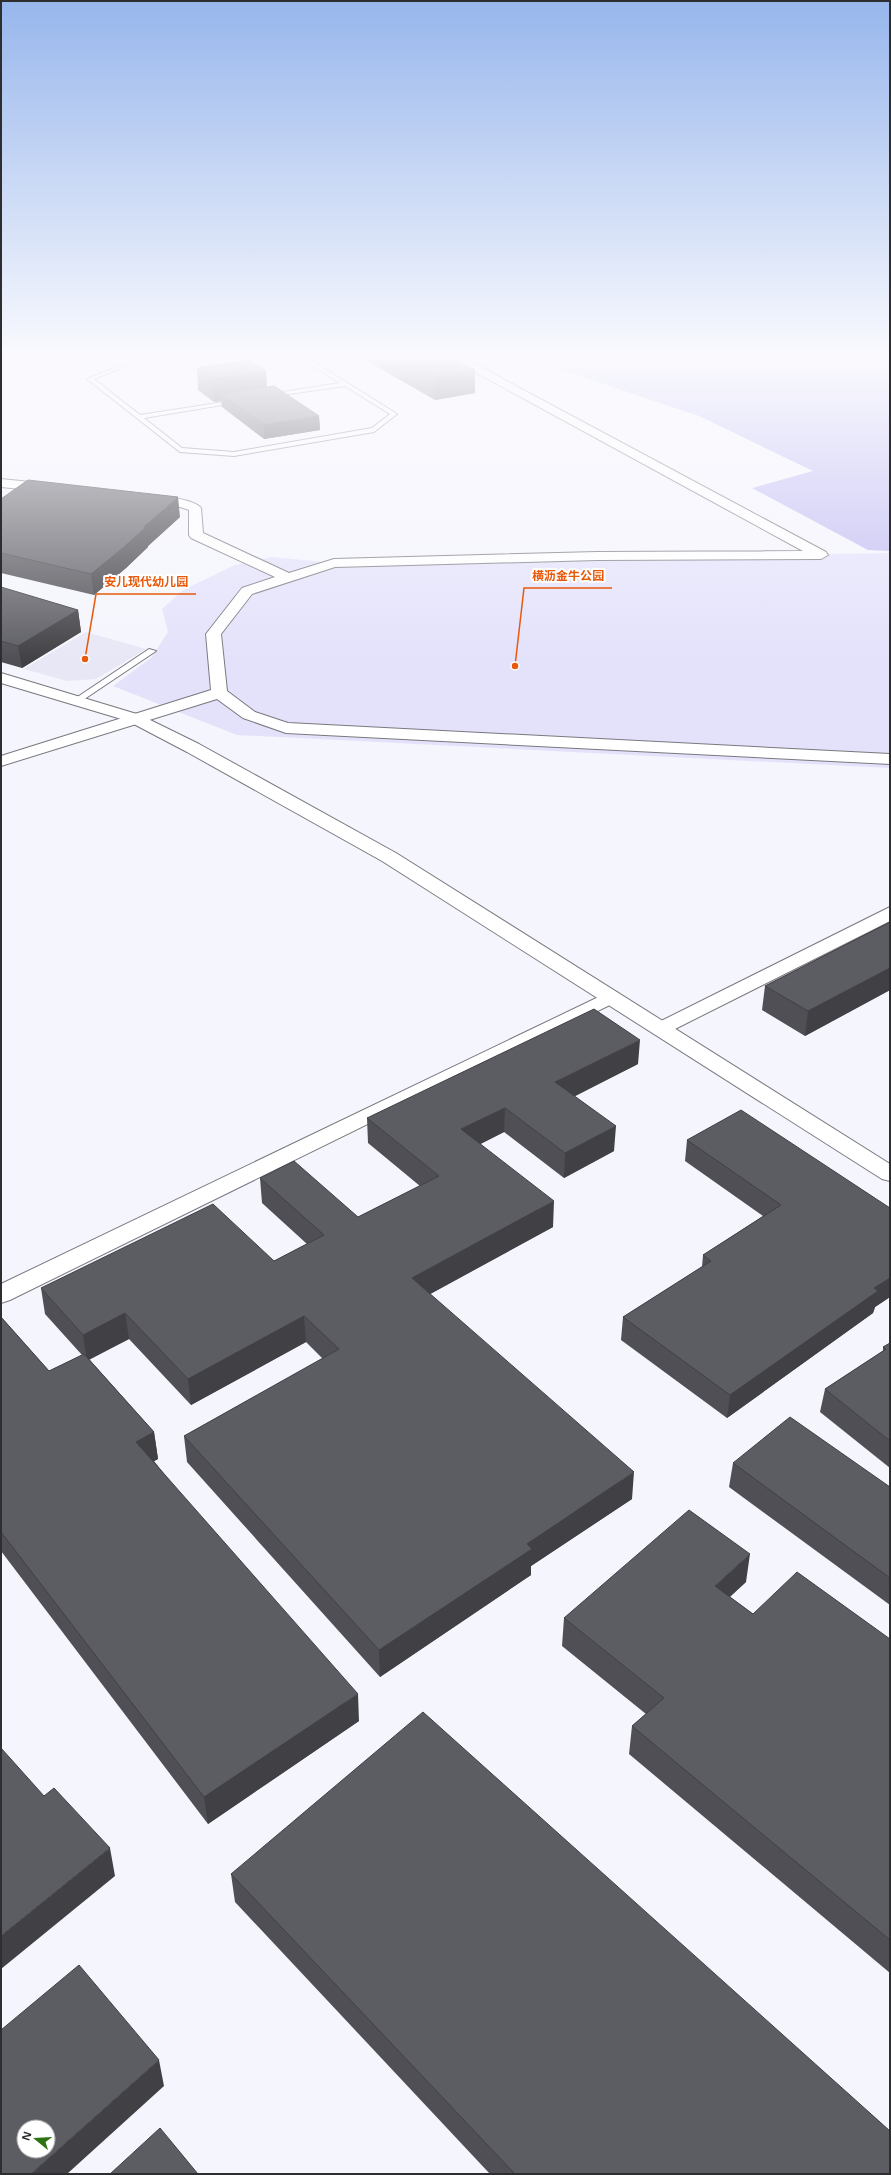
<svg xmlns="http://www.w3.org/2000/svg" width="891" height="2175" viewBox="0 0 891 2175" font-family="'Noto Sans','Noto Sans SC',sans-serif">
<style>
.built{fill:#e8e7f6}
.green{fill:#e4e2fb}
.water{fill:#bfbaf2}
.lines{fill:none;stroke-linecap:round;stroke-linejoin:round}
.lane-casing{stroke:#79787f;stroke-width:2}
.street-casing{stroke:#79787f;stroke-width:2}
.secondary-casing{stroke:#79787f;stroke-width:2}
.lane{fill:#fff;fill-rule:evenodd}
.street{fill:#fff;fill-rule:evenodd}
.secondary{fill:#fff;fill-rule:evenodd}
.wall{fill:#4f4f55}
.shaded-wall{fill:#404045}
.building{fill:#5c5c63;stroke:#404045;fill-rule:evenodd}
.leader{fill:none;stroke:#e8590c;stroke-width:1.5}
.callout-dot{fill:#e8590c;stroke:#fff;stroke-width:1.5}
.callout-label{font-size:12px;text-anchor:middle;font-weight:bold;fill:#e8590c;stroke:#fff;stroke-width:4;stroke-linejoin:round;paint-order:stroke}
</style>
<rect width="100%" height="100%" fill="#f5f5fd"/>
<path class="built" d="M 86,632 L 146,649 L 96,679 L 67,681 L 24,669 Z"/>
<path class="green" d="M 890,553 L 890,768 L 237,735 L 113,686 L 151,658 L 168,632 L 162,609 L 183,590 L 235,565 L 271,557 L 334,563 Z"/>
<path class="water" d="M 523,357 L 890,357 L 890,551 L 868,550 L 752,488 L 813,471 L 699,416 Z"/>
<g class="lines">
<g class="lane-casing">
<path id="lane" d="M 141,357 L 148,357 L 94,379 L 140,415 L 237,400 L 240,402 L 144,418 L 182,448 L 234,452 L 372,428 L 390,414 L 345,386 L 268,397 L 270,394 L 340,383 L 299,357 L 306,357 L 397,414 L 374,432 L 234,456 L 180,452 L 87,379 Z
M 149,649 L 156,651 L 80,702 L 73,700 Z"/>
</g>
<g class="street-casing">
<path id="street" d="M 450,357 L 462,357 L 826,552 L 828,555 L 821,559 L 597,560 L 335,567 L 252,594 L 221,634 L 227,691 L 255,712 L 288,723 L 890,754 L 890,764 L 286,733 L 243,718 L 217,699 L 1,766 L 1,756 L 211,690 L 206,634 L 242,588 L 275,577 L 191,538 L 189,535 L 189,510 L 180,507 L 144,502 L 143,499 L 144,496 C 155,494 195,499 201,508 L 203,533 L 289,573 L 334,559 L 597,552 L 803,551 L 451,359 Z
M 1,479 L 50,484 L 56,488 L 50,492 L 1,487 Z
M 890,907 L 890,921 L 667,1033 L 660,1035 L 653,1033 L 649,1029 L 653,1025 Z
M 611,991 L 618,993 L 621,997 L 618,1001 L 10,1300 L 1,1303 L 1,1284 Z"/>
</g>
<g class="secondary-casing">
<path id="secondary" d="M 1,673 L 140,715 L 199,744 L 396,853 L 890,1164 L 890,1181 L 882,1179 L 382,861 L 187,752 L 128,721 L 1,683 Z"/>
</g>
<use href="#lane" class="lane"/>
<use href="#street" class="street"/>
<use href="#secondary" class="secondary"/>
</g>
<path class="wall" d="M 360,357 L 449,357 L 475,393 L 435,400 Z
M 197,368 L 266,371 L 267,387 L 319,416 L 320,430 L 264,439 L 222,407 L 221,401 L 214,402 L 198,390 Z
M 1,499 L 180,517 L 148,546 L 148,547 L 126,568 L 94,595 L 1,573 Z
M 1,587 L 78,610 L 81,632 L 22,668 L 1,662 Z
M 890,922 L 890,990 L 805,1036 L 762,1010 L 765,986 Z
M 638,1064 L 574,1096 L 614,1151 L 564,1178 L 504,1132 L 480,1144 L 553,1227 L 430,1294 L 632,1499 L 531,1566 L 531,1575 L 380,1677 L 187,1462 L 184,1436 L 323,1359 L 306,1342 L 191,1405 L 129,1339 L 89,1359 L 154,1432 L 158,1459 L 154,1461 L 359,1721 L 208,1824 L 1,1551 L 1,1317 L 49,1371 L 82,1355 L 45,1314 L 41,1288 L 274,1261 L 307,1244 L 262,1203 L 260,1178 L 358,1217 L 420,1186 L 368,1143 L 367,1118 Z
M 687,1140 L 890,1208 L 890,1297 L 875,1307 L 873,1313 L 727,1418 L 621,1340 L 623,1317 L 702,1267 L 703,1255 L 763,1216 L 685,1161 Z
M 890,1343 L 890,1468 L 820,1412 L 825,1389 L 883,1351 L 883,1347 Z
M 733,1463 L 890,1487 L 890,1605 L 729,1487 Z
M 746,1582 L 730,1597 L 753,1614 L 890,1639 L 890,1973 L 629,1754 L 632,1726 L 646,1714 L 562,1646 L 564,1618 Z
M 231,1874 L 890,2174 L 490,2174 L 235,1902 Z"/>
<path class="shaded-wall" d="M 475,370 L 475,393 L 435,400 L 435,377 Z
M 266,371 L 267,393 L 221,394 L 221,401 L 214,402 L 212,379 Z
M 319,416 L 320,430 L 264,439 L 264,425 Z
M 178,497 L 180,517 L 148,546 L 148,547 L 126,568 L 94,595 L 91,574 L 144,527 Z
M 78,610 L 81,632 L 22,668 L 18,646 Z
M 890,968 L 890,990 L 805,1036 L 808,1011 Z
M 640,1040 L 638,1064 L 554,1107 L 555,1082 Z
M 505,1108 L 504,1132 L 461,1154 L 461,1129 Z
M 616,1126 L 614,1151 L 564,1178 L 565,1153 Z
M 554,1201 L 553,1227 L 412,1304 L 412,1278 Z
M 890,1278 L 890,1297 L 875,1307 L 873,1313 L 727,1418 L 730,1395 L 874,1288 Z
M 125,1313 L 129,1339 L 87,1361 L 83,1335 Z
M 304,1316 L 306,1342 L 191,1405 L 188,1379 Z
M 154,1432 L 158,1459 L 140,1469 L 136,1442 Z
M 634,1472 L 632,1499 L 531,1566 L 531,1575 L 380,1677 L 379,1650 L 527,1544 Z
M 750,1554 L 746,1582 L 711,1613 L 715,1586 Z
M 358,1694 L 359,1721 L 208,1824 L 204,1797 Z
M 110,1848 L 115,1876 L 1,1969 L 1,1936 Z
M 159,2060 L 164,2086 L 67,2174 L 31,2174 Z"/>
<path class="building" d="M 398,357 L 449,357 L 475,370 L 435,377 Z
M 249,360 L 266,371 L 212,379 L 197,368 Z
M 274,386 L 319,416 L 264,425 L 221,394 Z
M 28,480 L 178,497 L 144,527 L 146,527 L 124,547 L 91,574 L 1,553 L 1,499 Z
M 1,587 L 78,610 L 18,646 L 1,641 Z
M 890,922 L 890,968 L 808,1011 L 765,986 Z
M 594,1009 L 640,1040 L 555,1082 L 616,1126 L 565,1153 L 505,1108 L 461,1129 L 554,1201 L 412,1278 L 634,1472 L 527,1544 L 532,1549 L 379,1650 L 184,1436 L 339,1349 L 304,1316 L 188,1379 L 125,1313 L 83,1335 L 41,1288 L 213,1204 L 274,1261 L 324,1235 L 260,1178 L 294,1161 L 358,1217 L 439,1176 L 367,1118 Z
M 741,1110 L 890,1208 L 890,1278 L 874,1288 L 878,1291 L 730,1395 L 623,1317 L 711,1261 L 703,1255 L 781,1205 L 687,1140 Z
M 1,1317 L 49,1371 L 84,1354 L 154,1432 L 136,1442 L 358,1694 L 204,1797 L 1,1532 Z
M 890,1343 L 890,1441 L 825,1389 L 886,1349 L 883,1347 Z
M 790,1417 L 890,1487 L 890,1578 L 733,1463 Z
M 689,1510 L 750,1554 L 715,1586 L 753,1614 L 797,1572 L 890,1639 L 890,1940 L 632,1726 L 664,1698 L 564,1618 Z
M 423,1712 L 890,2131 L 890,2174 L 515,2174 L 231,1874 Z
M 1,1748 L 44,1796 L 54,1788 L 110,1848 L 1,1936 Z
M 79,1965 L 159,2060 L 31,2174 L 1,2174 L 1,2030 ZM 24,2127 L 48,2127 L 48,2151 L 24,2151 Z
M 160,2128 L 198,2174 L 110,2174 Z"/>
<linearGradient id="sky" x2="0" y2="1"><stop stop-color="#97b6ec"/><stop offset="0.54" stop-color="#fafafe"/><stop offset="1" stop-color="#fafafe" stop-opacity="0"/></linearGradient>
<rect width="891" height="661" fill="url(#sky)"/>
<path class="leader" d="M515 666L524 588H612M85 659L96 594H196"/>
<g class="callout-dot">
<circle cx="515" cy="666" r="4"/>
<circle cx="85" cy="659" r="4"/>
</g>
<g class="callout-label">
<text x="568" y="580">横沥金牛公园</text>
<text x="146" y="586">安儿现代幼儿园</text>
</g>
<rect width="891" height="2175" fill="none" stroke="#2e2e31" stroke-width="4"/>
<g transform="translate(36 2139) rotate(288)"><circle r="19" fill="#ffffff" stroke="#ababad"/>
<path d="M0-3L7 15L0 10L-7 15Z" fill="#2d7313"/>
<text y="-6" font-size="11" font-weight="bold" text-anchor="middle" fill="#2e2e31">N</text>
</g>
</svg>
